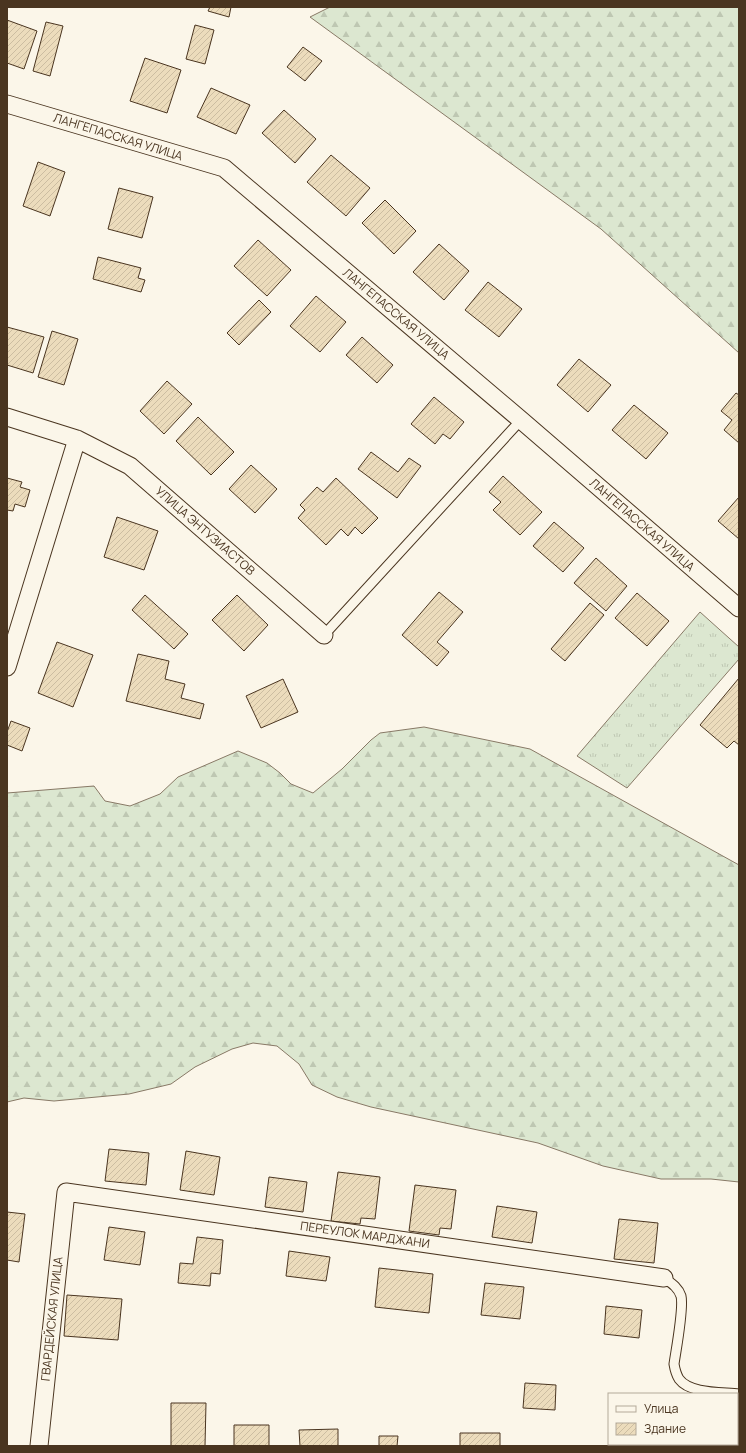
<svg xmlns="http://www.w3.org/2000/svg" width="746" height="1453" viewBox="0 0 746 1453" font-family="Manrope,sans-serif">
<style>
.grass{fill:url(#grass-tufts);stroke:#887966}
.forest{fill:url(#forest-firs);stroke:#887966}
.building{fill:url(#building-hatch);stroke:#4a3520}
.lines{fill:none;stroke-linecap:round;stroke-linejoin:round}
.lane-casing{stroke:#4a3520;stroke-width:11}
.street-casing{stroke:#4a3520;stroke-width:19}
.lane{stroke:#fbf6e9;stroke-width:9}
.street{stroke:#fbf6e9;stroke-width:17}
.labels{text-anchor:middle;stroke-width:3;stroke-linejoin:round;paint-order:stroke}
.street-label{font-size:12px;fill:#4a3520;stroke:#fbf6e9}
</style>
<defs>
<pattern id="grass-tufts" width="24" height="20" patternUnits="userSpaceOnUse"><rect width="24" height="20" fill="#dce7d0"/><path d="M3 7l-1-3M5 7V3M7 7l1-3M15 17l-1-3M17 17v-4M19 17l1-3" fill="none" stroke="#bec7b2"/></pattern>
<pattern id="forest-firs" width="22" height="20" patternUnits="userSpaceOnUse"><rect width="22" height="20" fill="#dce7d0"/><path d="M5 1l3.5 6h-7zM16 11l3.5 6h-7z" fill="#bec7b2"/></pattern>
<pattern id="building-hatch" width="6" height="6" patternUnits="userSpaceOnUse"><rect width="6" height="6" fill="#ecdcbc"/><path d="M-1 1l2-2M0 6l6-6M5 7l2-2" fill="none" stroke="#ccbda1"/></pattern>
</defs>
<rect width="100%" height="100%" fill="#fbf6e9"/>
<path class="grass" d="M 700,612 L 739,647 L 739,659 L 627,788 L 577,756 Z"/>
<path class="forest" d="M 330,7 L 739,7 L 739,353 L 601,229 L 310,17 Z
M 424,727 L 530,749 L 739,865 L 739,1182 L 711,1179 L 661,1179 L 603,1166 L 538,1143 L 371,1107 L 337,1097 L 312,1085 L 299,1064 L 277,1046 L 253,1043 L 232,1049 L 195,1067 L 171,1084 L 129,1094 L 54,1101 L 24,1098 L 7,1102 L 7,793 L 94,786 L 105,801 L 130,806 L 160,794 L 178,777 L 238,751 L 267,763 L 280,773 L 291,784 L 313,793 L 342,769 L 371,740 L 380,733 Z"/>
<path class="building" d="M 210,7 L 231,7 L 229,17 L 208,11 Z
M 7,20 L 37,31 L 24,69 L 7,63 Z
M 46,22 L 63,26 L 50,76 L 33,71 Z
M 195,25 L 214,30 L 205,64 L 186,59 Z
M 303,47 L 322,61 L 305,81 L 287,67 Z
M 145,58 L 181,70 L 167,113 L 130,101 Z
M 211,88 L 250,105 L 236,134 L 197,117 Z
M 284,110 L 316,139 L 295,163 L 262,133 Z
M 331,155 L 370,188 L 346,216 L 307,182 Z
M 38,162 L 65,172 L 50,216 L 23,206 Z
M 119,188 L 153,197 L 142,238 L 108,229 Z
M 385,200 L 416,231 L 394,254 L 362,223 Z
M 258,240 L 291,270 L 267,296 L 234,266 Z
M 439,244 L 469,271 L 444,300 L 413,272 Z
M 98,257 L 141,268 L 138,278 L 145,280 L 141,292 L 93,279 Z
M 488,282 L 522,309 L 499,337 L 465,310 Z
M 316,296 L 346,322 L 320,352 L 290,326 Z
M 259,300 L 271,312 L 239,345 L 227,333 Z
M 7,327 L 44,337 L 33,373 L 7,365 Z
M 52,331 L 78,339 L 64,385 L 38,377 Z
M 362,337 L 393,365 L 377,383 L 346,355 Z
M 579,359 L 611,385 L 588,412 L 557,385 Z
M 167,381 L 192,404 L 164,434 L 140,411 Z
M 736,393 L 739,395 L 739,443 L 724,430 L 732,420 L 721,411 Z
M 434,397 L 464,422 L 450,439 L 443,434 L 435,444 L 411,424 Z
M 634,405 L 668,433 L 646,459 L 612,430 Z
M 198,417 L 234,452 L 211,475 L 176,441 Z
M 371,452 L 398,472 L 409,458 L 421,466 L 397,498 L 358,469 Z
M 251,465 L 277,489 L 255,513 L 229,489 Z
M 503,476 L 542,512 L 520,535 L 493,510 L 501,502 L 489,492 Z
M 7,478 L 22,482 L 20,487 L 30,490 L 25,507 L 15,504 L 13,511 L 7,510 Z
M 336,478 L 378,518 L 362,534 L 355,527 L 348,536 L 341,529 L 326,545 L 298,518 L 305,510 L 300,505 L 317,487 L 323,492 Z
M 739,497 L 739,539 L 718,521 Z
M 117,517 L 158,531 L 144,570 L 104,557 Z
M 554,522 L 584,548 L 563,572 L 533,546 Z
M 596,558 L 627,586 L 606,611 L 574,583 Z
M 439,592 L 463,612 L 437,642 L 449,652 L 437,666 L 402,635 Z
M 637,593 L 669,621 L 647,646 L 615,618 Z
M 145,595 L 188,634 L 174,649 L 132,610 Z
M 237,595 L 268,625 L 244,651 L 212,620 Z
M 590,603 L 604,615 L 565,661 L 551,649 Z
M 57,642 L 93,655 L 73,707 L 38,693 Z
M 138,654 L 169,661 L 165,679 L 185,684 L 181,698 L 204,704 L 200,719 L 126,701 Z
M 739,678 L 739,745 L 734,741 L 727,748 L 700,725 Z
M 283,679 L 298,712 L 261,728 L 246,696 Z
M 11,721 L 30,728 L 22,751 L 7,745 L 7,732 Z
M 109,1149 L 149,1153 L 146,1185 L 105,1181 Z
M 186,1151 L 220,1157 L 214,1195 L 180,1190 Z
M 338,1172 L 380,1177 L 375,1219 L 361,1218 L 360,1224 L 331,1221 Z
M 269,1177 L 307,1182 L 303,1212 L 265,1207 Z
M 415,1185 L 456,1190 L 451,1229 L 440,1228 L 439,1235 L 409,1231 Z
M 497,1206 L 537,1212 L 532,1243 L 492,1237 Z
M 7,1212 L 25,1214 L 19,1262 L 7,1260 Z
M 619,1219 L 658,1223 L 654,1263 L 614,1259 Z
M 109,1227 L 145,1232 L 140,1265 L 104,1260 Z
M 197,1237 L 223,1240 L 220,1274 L 211,1273 L 210,1286 L 178,1283 L 180,1263 L 193,1264 Z
M 289,1251 L 330,1257 L 326,1281 L 286,1276 Z
M 379,1268 L 433,1274 L 429,1313 L 375,1307 Z
M 485,1283 L 524,1287 L 520,1319 L 481,1315 Z
M 67,1295 L 122,1299 L 118,1340 L 64,1336 Z
M 606,1306 L 642,1310 L 639,1338 L 604,1334 Z
M 525,1383 L 556,1385 L 555,1410 L 523,1408 Z
M 171,1403 L 206,1403 L 205,1446 L 171,1446 Z
M 234,1425 L 269,1425 L 269,1446 L 234,1446 Z
M 338,1429 L 338,1446 L 300,1446 L 299,1430 Z
M 460,1433 L 500,1433 L 500,1446 L 460,1446 Z
M 379,1436 L 398,1436 L 397,1446 L 379,1446 Z
M 737,1443 L 738,1443 L 738,1446 L 686,1446 L 686,1444 L 737,1444 Z
M 618,1444 L 658,1444 L 658,1446 L 618,1446 Z"/>
<g class="lines">
<g class="lane-casing">
<path id="lane" d="M 324,635 L 521,420
M 664,1278 C 671,1283 678,1287 681,1296 C 684,1308 676,1350 674,1364 C 675,1370 676,1374 679,1379 C 690,1394 722,1392 739,1394"/>
</g>
<g class="street-casing">
<path id="street" d="M 7,104 L 224,168 L 521,420 L 739,608
M 7,417 L 77,439 L 130,466 L 324,635
M 7,667 L 77,439
M 39,1446 L 66,1192 L 664,1278"/>
</g>
<use href="#lane" class="lane"/>
<use href="#street" class="street"/>
</g>
<g class="labels">
<g class="street-label">
<text transform="translate(118 137) rotate(17)" y="4">ЛАНГЕПАССКАЯ УЛИЦА</text>
<text transform="translate(396 314) rotate(40)" y="4">ЛАНГЕПАССКАЯ УЛИЦА</text>
<text transform="translate(642 525) rotate(41)" y="4">ЛАНГЕПАССКАЯ УЛИЦА</text>
<text transform="translate(205 531) rotate(41)" y="4">УЛИЦА ЭНТУЗИАСТОВ</text>
<text transform="translate(365 1235) rotate(8)" y="4">ПЕРЕУЛОК МАРДЖАНИ</text>
<text transform="translate(52 1319) rotate(-84)" y="4">ГВАРДЕЙСКАЯ УЛИЦА</text>
</g>
</g>
<rect width="746" height="1453" fill="none" stroke="#4a3520" stroke-width="16"/>
<rect x="608" y="1393" width="130" height="52" fill="#fbf6e9" stroke="#b4a999"/>
<rect x="616" y="1406" width="20" height="6" fill="#fbf6e9" stroke="#b4a999"/>
<text x="644" y="1413" font-size="12" fill="#4a3520">Улица</text>
<rect x="616" y="1423" width="20" height="12" fill="url(#building-hatch)" stroke="#b4a999"/>
<text x="644" y="1433" font-size="12" fill="#4a3520">Здание</text>
</svg>
